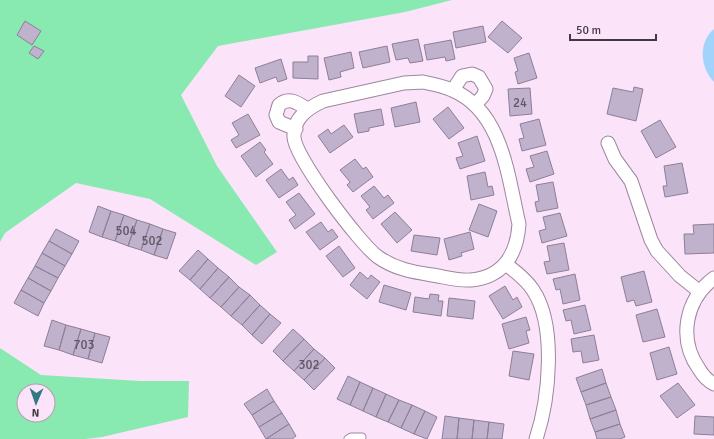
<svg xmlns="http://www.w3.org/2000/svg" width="714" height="439" viewBox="0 0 714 439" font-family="Signika,sans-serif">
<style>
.green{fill:#88eab0;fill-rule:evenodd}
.water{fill:#a2d4fb}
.building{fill:#c0b2cd;stroke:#8d7f98}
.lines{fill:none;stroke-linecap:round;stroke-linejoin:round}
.lane-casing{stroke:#9d879d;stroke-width:9}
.street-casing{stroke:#9d879d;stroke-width:15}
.lane{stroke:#fff;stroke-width:7}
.street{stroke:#fff;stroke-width:13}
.labels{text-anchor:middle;stroke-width:3;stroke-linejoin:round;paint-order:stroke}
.number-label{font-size:13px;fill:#625766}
</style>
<rect width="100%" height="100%" fill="#fbe3fa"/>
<path class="green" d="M 0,0 L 452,0 L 405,12 L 218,46 L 181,95 L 217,166 L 277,252 L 256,265 L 150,199 L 76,183 L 5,233 L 0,242 Z
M 0,348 L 41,375 L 140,381 L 189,381 L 188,417 L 102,437 L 86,439 L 0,439 ZM 24,391 L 48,391 L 48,415 L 24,415 Z"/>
<path class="water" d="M 714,29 L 714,82 C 700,68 698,42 714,29 Z"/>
<path class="building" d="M 25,21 L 41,31 L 32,45 L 17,35 Z
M 502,21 L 522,38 L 508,53 L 488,37 Z
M 483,26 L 486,42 L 456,48 L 453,32 Z
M 418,39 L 423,61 L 410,63 L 408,58 L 396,60 L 392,44 Z
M 451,40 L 455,59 L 446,61 L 445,57 L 427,60 L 424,45 Z
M 34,46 L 44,51 L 38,59 L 29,53 Z
M 387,46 L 390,62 L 363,68 L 359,52 Z
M 351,52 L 354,68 L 340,72 L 341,77 L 329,80 L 324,58 Z
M 529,53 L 537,78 L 518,84 L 515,72 L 518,71 L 514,58 Z
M 308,56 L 318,56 L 318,79 L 293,78 L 293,62 L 308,62 Z
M 281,59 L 287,79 L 278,82 L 276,77 L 260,83 L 255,68 Z
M 239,75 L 255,86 L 241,107 L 225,96 Z
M 634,87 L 643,89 L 636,121 L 607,114 L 613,88 L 633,92 Z
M 530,88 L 532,114 L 510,116 L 508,89 Z
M 416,102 L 420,122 L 395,127 L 391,108 Z
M 448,107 L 464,128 L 449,139 L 433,119 Z
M 381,109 L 384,125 L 369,128 L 369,131 L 358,133 L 354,114 Z
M 248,114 L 260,135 L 236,148 L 231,140 L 239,135 L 232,123 Z
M 539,119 L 546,145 L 522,151 L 519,139 L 524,138 L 520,124 Z
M 660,120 L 676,147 L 656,158 L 641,131 Z
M 344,125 L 353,137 L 330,153 L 318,136 L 328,129 L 331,134 Z
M 477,136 L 485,161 L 460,169 L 456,158 L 463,156 L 458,143 Z
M 260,142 L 266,150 L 264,152 L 273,164 L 256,177 L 241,156 Z
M 547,151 L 554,174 L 530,182 L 526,169 L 534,167 L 530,156 Z
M 355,159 L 363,169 L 366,167 L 373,177 L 353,192 L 347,185 L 350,182 L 340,170 Z
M 682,163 L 688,193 L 665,197 L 663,186 L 667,186 L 664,166 Z
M 281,169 L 289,180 L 293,177 L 298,185 L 279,198 L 266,180 Z
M 485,172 L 488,187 L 492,186 L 494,195 L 471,200 L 467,176 Z
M 553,182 L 558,208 L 537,212 L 535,202 L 539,201 L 536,185 Z
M 374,186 L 384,198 L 388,195 L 394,203 L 373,219 L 366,210 L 370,207 L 361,196 Z
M 299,193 L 315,214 L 295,229 L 289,220 L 296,215 L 286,202 Z
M 479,204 L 497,211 L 488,237 L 469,230 Z
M 98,206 L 111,211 L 102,237 L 89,232 Z
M 111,211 L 124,215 L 115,241 L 102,237 Z
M 395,212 L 412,230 L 397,243 L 381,224 Z
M 560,213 L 567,236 L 542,243 L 539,231 L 546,229 L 543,217 Z
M 124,215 L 137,220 L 128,246 L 115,241 Z
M 137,220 L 150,224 L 141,250 L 128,246 Z
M 321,222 L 328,232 L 332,229 L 338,237 L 320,250 L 306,232 Z
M 150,224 L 163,229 L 154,255 L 141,250 Z
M 714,224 L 714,253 L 685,254 L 684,234 L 694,234 L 693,225 Z
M 56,229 L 79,241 L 72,254 L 49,241 Z
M 163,229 L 176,233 L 167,259 L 154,255 Z
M 470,232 L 474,249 L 461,253 L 462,256 L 449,260 L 444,239 Z
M 414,235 L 440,238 L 437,255 L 411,251 Z
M 49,241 L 72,254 L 65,266 L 42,253 Z
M 564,243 L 569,270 L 547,274 L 544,262 L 550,261 L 547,246 Z
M 339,246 L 355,268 L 343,277 L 326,256 Z
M 198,250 L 208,259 L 190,280 L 179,271 Z
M 42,253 L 65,266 L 58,278 L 35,266 Z
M 208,259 L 218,268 L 200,289 L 190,280 Z
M 35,266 L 58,278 L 51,291 L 28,278 Z
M 218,268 L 229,277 L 210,298 L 200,289 Z
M 644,271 L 652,302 L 636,306 L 634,300 L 627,302 L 621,277 Z
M 360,272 L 368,279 L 371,275 L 380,282 L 367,299 L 350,285 Z
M 575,274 L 580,300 L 563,304 L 560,289 L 556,290 L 553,279 Z
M 229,277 L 239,287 L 221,307 L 210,298 Z
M 28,278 L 51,291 L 44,303 L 21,290 Z
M 384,285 L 411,293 L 406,310 L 379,302 Z
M 505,286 L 513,300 L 517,297 L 522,307 L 503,319 L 489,296 Z
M 239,287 L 250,295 L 231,316 L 221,307 Z
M 21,290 L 44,303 L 38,316 L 14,303 Z
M 430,294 L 439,295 L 438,301 L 443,301 L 441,316 L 413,312 L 415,297 L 429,299 Z
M 250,295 L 260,305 L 242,325 L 231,316 Z
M 449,298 L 475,301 L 473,319 L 447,316 Z
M 260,305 L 270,314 L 252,335 L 242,325 Z
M 585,305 L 591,330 L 574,334 L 571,320 L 566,321 L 563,310 Z
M 657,309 L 665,337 L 643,342 L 636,315 Z
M 270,314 L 281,323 L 262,344 L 252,335 Z
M 526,317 L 530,330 L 526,331 L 529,343 L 509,349 L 502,324 Z
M 52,320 L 66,325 L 59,350 L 44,346 Z
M 66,325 L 81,329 L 73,355 L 59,350 Z
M 81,329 L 95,333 L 88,359 L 73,355 Z
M 293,329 L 304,339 L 283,361 L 273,351 Z
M 95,333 L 110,337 L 102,363 L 88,359 Z
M 594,335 L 599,360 L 583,363 L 581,351 L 573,352 L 571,339 Z
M 304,339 L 314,349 L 294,371 L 283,361 Z
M 669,347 L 677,374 L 657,380 L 650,353 Z
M 314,349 L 325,358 L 304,380 L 294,371 Z
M 513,351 L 534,354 L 529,380 L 509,376 Z
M 325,358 L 335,368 L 314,390 L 304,380 Z
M 602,369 L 606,383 L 581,392 L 576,378 Z
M 348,376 L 360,382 L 350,405 L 337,399 Z
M 360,382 L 373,388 L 363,411 L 350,405 Z
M 606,383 L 611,397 L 586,405 L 581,392 Z
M 678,383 L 695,405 L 677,418 L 660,396 Z
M 373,388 L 386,394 L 376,417 L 363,411 Z
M 267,389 L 274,401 L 252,415 L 244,404 Z
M 386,394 L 399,400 L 388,422 L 376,417 Z
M 611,397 L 616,410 L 590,419 L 586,405 Z
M 399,400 L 412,405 L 401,428 L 388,422 Z
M 274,401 L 282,413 L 259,427 L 252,415 Z
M 412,405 L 425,411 L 414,434 L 401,428 Z
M 616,410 L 620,424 L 595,432 L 590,419 Z
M 425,411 L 437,417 L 427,439 L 414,434 Z
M 282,413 L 289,424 L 266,439 L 259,427 Z
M 445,416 L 459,418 L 457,439 L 442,439 Z
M 695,416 L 714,417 L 714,435 L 694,434 Z
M 459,418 L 474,420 L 472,439 L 457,439 Z
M 474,420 L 489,422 L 487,439 L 472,439 Z
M 489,422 L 504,424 L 502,439 L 487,439 Z
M 289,424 L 296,436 L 292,439 L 266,439 Z
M 620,424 L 625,437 L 620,439 L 597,439 L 595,432 Z"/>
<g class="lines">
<g class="lane-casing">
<path id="lane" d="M 348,439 L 351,437 L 362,437"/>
</g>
<g class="street-casing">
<path id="street" d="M 423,82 C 433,84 443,86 452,90 C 503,111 508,178 519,224 C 517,254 504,277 471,280 C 459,281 445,277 432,275 C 413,272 395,269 378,257 C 360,244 295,158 294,137 C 293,118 308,108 323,101 L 404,83 Z
M 453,90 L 462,76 L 472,74 L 479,77 L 486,89 L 483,96 L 475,105
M 296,129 L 279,122 L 276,115 L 279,105 C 289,96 298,103 307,109
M 608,143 L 615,159 L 631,181 L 651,240 L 657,251 L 680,276 L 700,292
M 507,265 C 516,272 526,279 533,290 C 557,326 549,400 536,439
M 714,278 C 685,300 678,339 699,369 C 702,374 708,381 714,384"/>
</g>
<use href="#lane" class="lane"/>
<use href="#street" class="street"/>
</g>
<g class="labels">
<g class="number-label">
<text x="520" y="107">24</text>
<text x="126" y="235">504</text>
<text x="152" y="245">502</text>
<text x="84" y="349">703</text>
<text x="309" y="369">302</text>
</g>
</g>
<g transform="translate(36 403) rotate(182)"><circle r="19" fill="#fbe3fa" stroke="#b19fb1"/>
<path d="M0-3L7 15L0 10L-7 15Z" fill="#317983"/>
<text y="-6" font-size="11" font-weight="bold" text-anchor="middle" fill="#433943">N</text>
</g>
<path d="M570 34v6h86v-6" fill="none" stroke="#433943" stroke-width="2"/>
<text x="576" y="34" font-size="12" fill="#433943" stroke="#fbe3fa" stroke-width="3" paint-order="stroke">50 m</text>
</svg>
